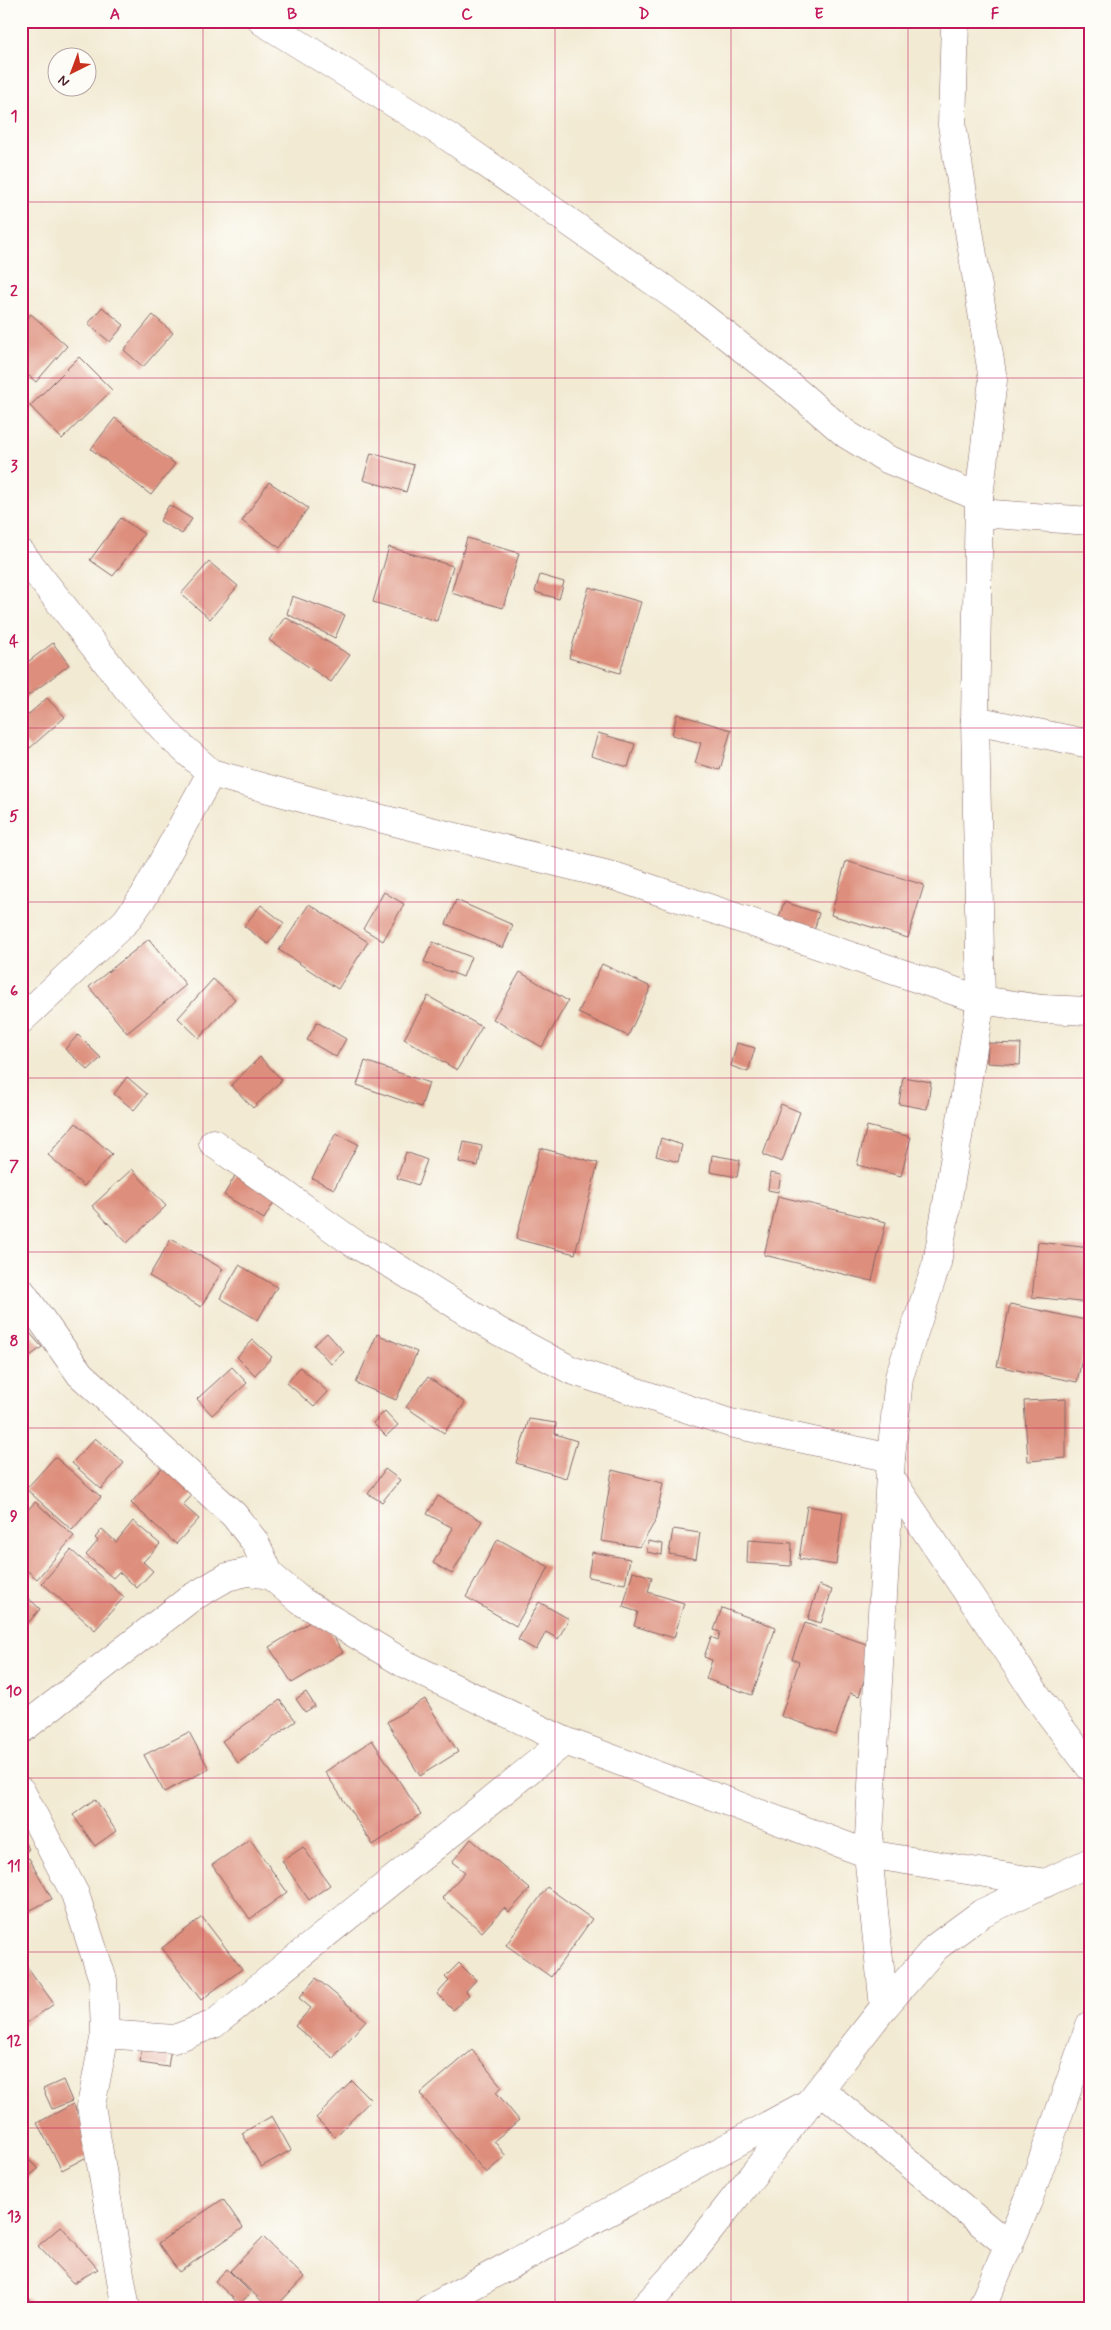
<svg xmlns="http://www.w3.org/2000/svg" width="1111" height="2330" viewBox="0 0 1111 2330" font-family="Mynerve,sans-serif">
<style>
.building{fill:#dd8e7b}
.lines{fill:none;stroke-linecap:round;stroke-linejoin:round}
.minor-casing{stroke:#856666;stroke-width:29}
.tertiary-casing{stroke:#856666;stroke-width:29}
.minor{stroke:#fff;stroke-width:28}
.tertiary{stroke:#fff;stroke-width:28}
.grid{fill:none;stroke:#c2185b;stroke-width:1;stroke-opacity:0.55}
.neatline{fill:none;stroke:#c2185b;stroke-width:2}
.grid-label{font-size:16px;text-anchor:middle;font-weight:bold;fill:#c2185b}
</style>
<rect width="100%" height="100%" fill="#fdfcf7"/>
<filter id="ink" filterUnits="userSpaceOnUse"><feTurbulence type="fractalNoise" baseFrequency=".02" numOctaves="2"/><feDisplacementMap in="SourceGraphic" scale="10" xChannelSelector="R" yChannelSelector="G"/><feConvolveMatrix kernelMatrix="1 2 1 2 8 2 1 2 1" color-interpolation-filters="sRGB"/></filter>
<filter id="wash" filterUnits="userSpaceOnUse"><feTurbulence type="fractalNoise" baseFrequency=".0096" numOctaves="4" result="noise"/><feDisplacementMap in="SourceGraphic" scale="20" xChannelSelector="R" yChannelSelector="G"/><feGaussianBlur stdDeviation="1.12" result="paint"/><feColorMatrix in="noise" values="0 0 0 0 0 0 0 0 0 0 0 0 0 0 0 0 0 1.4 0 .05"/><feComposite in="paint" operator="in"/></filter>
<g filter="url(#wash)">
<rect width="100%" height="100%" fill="#f2ead3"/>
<g id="blocks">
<path class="building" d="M 102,307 L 124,325 L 110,342 L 88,324 Z
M 31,314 L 67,346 L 36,382 L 21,369 L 21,326 Z
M 153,315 L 173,333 L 143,367 L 124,350 Z
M 79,357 L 112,390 L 62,439 L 30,406 Z
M 115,418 L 175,464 L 151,495 L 91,449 Z
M 371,453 L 414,465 L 406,492 L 363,480 Z
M 269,482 L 308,508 L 280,548 L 242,521 Z
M 169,505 L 192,519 L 182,534 L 160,521 Z
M 121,518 L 144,534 L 113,576 L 90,560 Z
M 467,538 L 519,553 L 503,608 L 451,593 Z
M 389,547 L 453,566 L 437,621 L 373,602 Z
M 209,562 L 238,586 L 210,619 L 181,594 Z
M 540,575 L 564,582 L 559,599 L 535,592 Z
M 589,587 L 641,602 L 620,673 L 569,658 Z
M 292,596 L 345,615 L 335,638 L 287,614 Z
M 285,617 L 350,655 L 331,682 L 269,640 Z
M 53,643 L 69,665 L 21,701 L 21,667 Z
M 47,698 L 65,717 L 30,748 L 21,738 L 21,721 Z
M 677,714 L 731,730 L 720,770 L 695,763 L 701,743 L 672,735 Z
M 598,733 L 635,744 L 628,767 L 591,756 Z
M 846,861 L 924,885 L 908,938 L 831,915 Z
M 384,892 L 404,904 L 383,941 L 363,929 Z
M 456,900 L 513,925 L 503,948 L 446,924 Z
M 784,902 L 819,913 L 814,931 L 778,920 Z
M 309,904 L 368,942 L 338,989 L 279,950 Z
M 261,905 L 284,923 L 268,944 L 244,926 Z
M 149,939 L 186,985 L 127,1033 L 89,987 Z
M 433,942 L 471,957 L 463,977 L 424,962 Z
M 602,964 L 651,987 L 628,1036 L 578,1013 Z
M 520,972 L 568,1001 L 542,1047 L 493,1019 Z
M 213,979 L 235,999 L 199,1038 L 178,1018 Z
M 428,996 L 482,1027 L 457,1070 L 404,1039 Z
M 317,1022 L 346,1039 L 336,1057 L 307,1040 Z
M 78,1035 L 101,1058 L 88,1070 L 65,1049 Z
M 737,1043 L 755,1048 L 748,1072 L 731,1066 Z
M 988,1043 L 1021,1044 L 1020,1065 L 987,1063 Z
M 260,1057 L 282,1080 L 253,1108 L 231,1085 Z
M 365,1061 L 429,1083 L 421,1107 L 357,1085 Z
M 127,1077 L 147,1094 L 134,1110 L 114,1094 Z
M 903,1077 L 931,1082 L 927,1109 L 899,1104 Z
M 781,1104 L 800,1112 L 782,1162 L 763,1155 Z
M 76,1123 L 112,1154 L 84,1186 L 48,1155 Z
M 867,1126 L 911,1137 L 901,1176 L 857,1165 Z
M 336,1133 L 358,1144 L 334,1189 L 312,1178 Z
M 661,1138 L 682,1145 L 678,1162 L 656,1156 Z
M 464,1142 L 482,1146 L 478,1166 L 459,1162 Z
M 540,1148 L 598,1163 L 575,1254 L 516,1239 Z
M 406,1152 L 427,1160 L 418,1185 L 397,1178 Z
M 712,1155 L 740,1160 L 737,1177 L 710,1172 Z
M 132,1169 L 166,1206 L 127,1243 L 92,1206 Z
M 770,1173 L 781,1175 L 778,1192 L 768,1190 Z
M 236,1174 L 277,1197 L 264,1219 L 224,1195 Z
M 778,1196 L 886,1222 L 872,1281 L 764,1255 Z
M 171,1239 L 223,1269 L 201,1307 L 149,1276 Z
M 1038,1242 L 1090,1248 L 1090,1303 L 1032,1297 Z
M 239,1265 L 277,1287 L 258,1320 L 220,1298 Z
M 1010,1304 L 1090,1321 L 1077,1382 L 997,1366 Z
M 23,1325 L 42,1347 L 21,1363 L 21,1327 Z
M 327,1333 L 344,1352 L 331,1364 L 314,1345 Z
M 377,1334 L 417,1352 L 396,1400 L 356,1383 Z
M 253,1340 L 272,1357 L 255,1375 L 237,1357 Z
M 232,1367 L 247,1383 L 212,1415 L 197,1399 Z
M 300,1367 L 328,1392 L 314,1407 L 287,1383 Z
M 428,1377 L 465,1403 L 444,1433 L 406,1407 Z
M 1066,1399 L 1066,1458 L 1028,1461 L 1024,1401 Z
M 385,1411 L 398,1425 L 386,1436 L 373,1423 Z
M 529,1419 L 556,1423 L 555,1434 L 577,1441 L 566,1478 L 516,1463 Z
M 95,1438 L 124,1463 L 101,1489 L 72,1463 Z
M 55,1457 L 101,1497 L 72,1530 L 26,1489 Z
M 167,1462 L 197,1490 L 183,1505 L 199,1519 L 176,1544 L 131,1503 Z
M 385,1469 L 400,1480 L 382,1502 L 368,1494 Z
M 612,1470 L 663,1483 L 656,1520 L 640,1547 L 601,1541 Z
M 438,1496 L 482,1521 L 452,1574 L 433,1563 L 453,1528 L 427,1514 Z
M 35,1502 L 74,1536 L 37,1579 L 21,1565 L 21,1517 Z
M 807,1506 L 843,1512 L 836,1565 L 799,1559 Z
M 133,1521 L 160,1544 L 143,1562 L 153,1571 L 137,1588 L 119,1572 L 113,1578 L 86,1555 L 98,1541 L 95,1538 L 102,1529 L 116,1542 Z
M 673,1529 L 700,1533 L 696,1559 L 669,1554 Z
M 498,1539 L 549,1567 L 516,1626 L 466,1597 Z
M 748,1540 L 792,1543 L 791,1566 L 747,1563 Z
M 648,1541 L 663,1544 L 662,1555 L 647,1552 Z
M 71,1550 L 124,1597 L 95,1630 L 42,1583 Z
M 592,1552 L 630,1559 L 625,1584 L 588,1577 Z
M 633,1571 L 652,1577 L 648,1592 L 684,1603 L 674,1638 L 634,1626 L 638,1612 L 623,1607 Z
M 819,1585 L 832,1590 L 821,1623 L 808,1619 Z
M 24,1594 L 40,1609 L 28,1623 L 21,1618 L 21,1597 Z
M 539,1602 L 569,1619 L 558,1639 L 546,1632 L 536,1650 L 518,1640 Z
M 722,1608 L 776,1627 L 752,1695 L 706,1679 L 712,1660 L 704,1657 L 711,1637 L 718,1640 L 720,1632 L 714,1630 Z
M 320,1616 L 343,1652 L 292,1683 L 269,1647 Z
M 805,1623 L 875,1647 L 859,1696 L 850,1693 L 836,1735 L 781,1716 L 799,1662 L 792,1659 Z
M 306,1692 L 315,1706 L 305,1712 L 296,1699 Z
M 425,1699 L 458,1752 L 420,1776 L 387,1722 Z
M 280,1700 L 296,1721 L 238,1763 L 222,1741 Z
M 189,1732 L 209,1769 L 164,1792 L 144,1755 Z
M 372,1740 L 421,1814 L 373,1845 L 325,1772 Z
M 95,1799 L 116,1831 L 95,1846 L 73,1815 Z
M 21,1837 L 29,1849 L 21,1854 Z
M 250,1839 L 287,1892 L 250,1919 L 212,1865 Z
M 471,1839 L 530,1889 L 509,1912 L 504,1908 L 482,1932 L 442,1898 L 465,1872 L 452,1862 Z
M 303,1847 L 330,1885 L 309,1900 L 282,1861 Z
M 29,1858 L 52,1899 L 21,1915 L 21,1861 Z
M 547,1887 L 592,1919 L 551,1977 L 506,1945 Z
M 202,1917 L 242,1969 L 201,2000 L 162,1948 Z
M 459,1963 L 476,1980 L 466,1991 L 469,1995 L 453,2010 L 437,1994 L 449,1981 L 445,1977 Z
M 26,1965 L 54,2004 L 21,2027 L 21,1969 Z
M 316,1978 L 366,2020 L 333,2058 L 295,2026 L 311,2008 L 299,1998 Z
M 142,2044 L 171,2048 L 168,2067 L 140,2063 Z
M 472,2050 L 502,2087 L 496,2092 L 519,2120 L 494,2141 L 506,2156 L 486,2173 L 420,2094 Z
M 63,2080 L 72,2101 L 52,2109 L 43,2089 Z
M 352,2081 L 371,2100 L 335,2137 L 316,2118 Z
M 73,2104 L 98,2151 L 62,2170 L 37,2123 Z
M 272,2116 L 291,2150 L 261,2167 L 242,2133 Z
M 21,2152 L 38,2169 L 21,2183 Z
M 223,2199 L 243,2228 L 179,2272 L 158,2243 Z
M 61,2226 L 98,2269 L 73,2283 L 38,2246 Z
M 263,2237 L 304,2277 L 274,2309 L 270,2309 L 230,2271 Z
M 227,2269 L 251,2293 L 239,2304 L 215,2281 Z
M 21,2293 L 38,2307 L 21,2309 Z"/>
</g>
</g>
<g filter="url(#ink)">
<use href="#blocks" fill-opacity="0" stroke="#856666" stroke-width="1"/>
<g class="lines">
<g class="minor-casing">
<path id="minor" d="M 262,21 L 450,138 L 690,307 L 789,385 L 846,434 L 887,459 L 979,497
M 979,513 L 1090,521
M 21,553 L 131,693 L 173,739 L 211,773 L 338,808 L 617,877 L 981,1000 L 1042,1009 L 1090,1011
M 975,720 L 1090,744
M 21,1020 L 126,921 L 144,896 L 211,773
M 213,1143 L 355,1244 L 391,1264 L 498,1331 L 571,1370 L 730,1423 L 891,1458
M 21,1291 L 80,1374 L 234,1515 L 255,1542 L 270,1575
M 891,1479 L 1044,1706 L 1090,1767
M 21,1730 L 191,1598 L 227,1577 L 248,1572 L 270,1575 L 301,1601 L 405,1664 L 565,1741 L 868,1854 L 1046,1883
M 21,1791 L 75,1894 L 103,1980 L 105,2034 L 91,2106 L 126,2309
M 105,2034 L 174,2039 L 214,2024 L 565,1741
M 821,2090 L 1009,2246
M 429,2309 L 811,2102
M 981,2309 L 1028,2201 L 1090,2025"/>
</g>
<g class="tertiary-casing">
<path id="tertiary" d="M 884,2007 L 868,1854 L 891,1458 L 899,1377 L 937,1263 L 981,1000 L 975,720 L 979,497 L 993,380 L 952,125 L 955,21
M 643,2309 L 681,2267 L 884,2007 L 936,1947 L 982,1913 L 1090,1862"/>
</g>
<use href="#minor" class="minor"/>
<use href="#tertiary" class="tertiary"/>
</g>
</g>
<path class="grid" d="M 203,21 L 203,2309M 379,21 L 379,2309M 555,21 L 555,2309M 731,21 L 731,2309M 908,21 L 908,2309M 21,202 L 1090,202M 21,378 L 1090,378M 21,552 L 1090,552M 21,728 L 1090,728M 21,902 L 1090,902M 21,1078 L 1090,1078M 21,1252 L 1090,1252M 21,1428 L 1090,1428M 21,1602 L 1090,1602M 21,1778 L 1090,1778M 21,1952 L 1090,1952M 21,2128 L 1090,2128"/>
<rect width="1111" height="2330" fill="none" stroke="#fdfcf7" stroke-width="55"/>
<g transform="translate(72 72) rotate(222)"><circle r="24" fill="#fdfcf7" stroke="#b5a4a5"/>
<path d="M0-4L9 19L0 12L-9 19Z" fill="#c8321e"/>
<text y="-8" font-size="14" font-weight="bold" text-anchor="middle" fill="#4a1f2b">N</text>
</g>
<rect x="28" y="28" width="1056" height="2274" class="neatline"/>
<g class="grid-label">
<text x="115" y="19">A</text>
<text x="292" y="19">B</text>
<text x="467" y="19">C</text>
<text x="644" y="19">D</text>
<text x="819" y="19">E</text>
<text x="995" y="19">F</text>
<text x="14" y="121">1</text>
<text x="14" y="296">2</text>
<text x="14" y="471">3</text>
<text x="14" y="646">4</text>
<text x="14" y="821">5</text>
<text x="14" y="996">6</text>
<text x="14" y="1171">7</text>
<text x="14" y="1346">8</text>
<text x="14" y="1521">9</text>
<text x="14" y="1696">10</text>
<text x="14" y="1871">11</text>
<text x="14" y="2046">12</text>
<text x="14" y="2221">13</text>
</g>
</svg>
